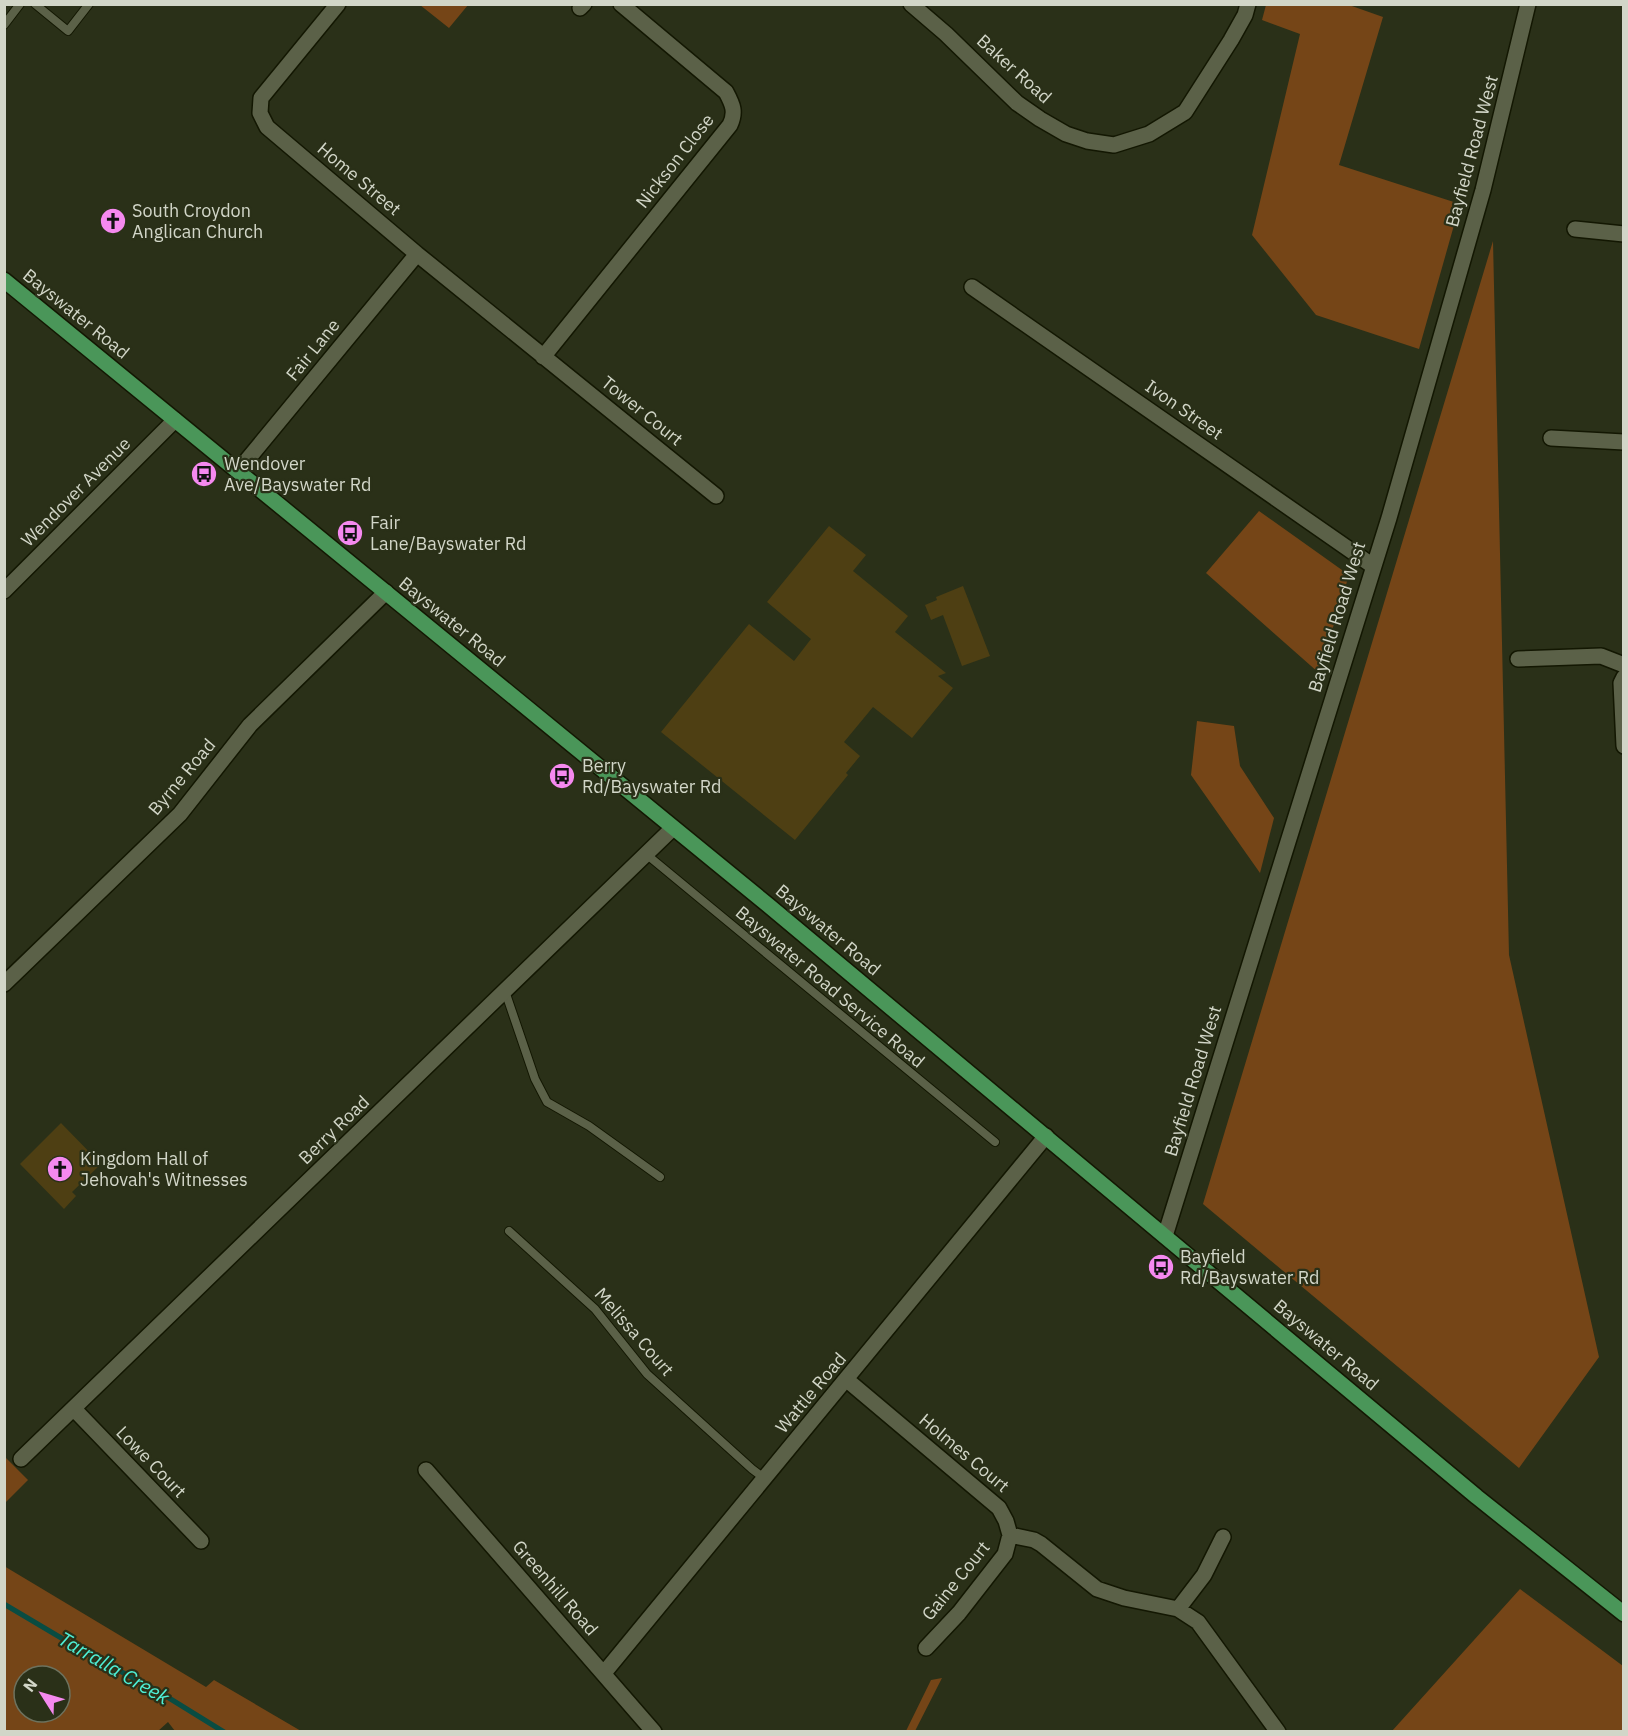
<svg xmlns="http://www.w3.org/2000/svg" width="1628" height="1736" viewBox="0 0 1628 1736" font-family="'IBM Plex Sans',sans-serif">
<style>
.green{fill:#754517;fill-rule:evenodd}
.lines{fill:none;stroke-linecap:round;stroke-linejoin:round}
.stream{stroke:#094c42;stroke-width:5}
.building{fill:#4e3f13}
.service-casing{stroke:#131702;stroke-width:10}
.minor-casing{stroke:#131702;stroke-width:18}
.primary-casing{stroke:#131702;stroke-width:18}
.service{stroke:#5b6148;stroke-width:8}
.minor{stroke:#5b6148;stroke-width:15}
.primary{stroke:#4a9659;stroke-width:15}
.labels{text-anchor:middle;stroke-width:4.5;stroke-linejoin:round;paint-order:stroke}
.street-label{font-size:18px;fill:#d2d6c8;stroke:#2a3018}
.poi-label{font-size:18px;fill:#d2d6c8;stroke:#2a3018;text-anchor:start}
.water-label{font-size:20px;font-style:italic;fill:#4eefd6;stroke:#2a3018}
</style>
<rect width="100%" height="100%" fill="#2a3018"/>
<path class="green" d="M 420,5 L 468,5 L 449,28 Z
M 1266,5 L 1349,5 L 1383,17 L 1339,165 L 1460,204 L 1419,349 L 1316,315 L 1252,235 L 1300,34 L 1262,20 Z
M 1493,241 L 1509,955 L 1599,1357 L 1519,1468 L 1203,1204 Z
M 1259,511 L 1349,575 L 1319,673 L 1206,573 Z
M 1197,721 L 1234,726 L 1240,766 L 1274,818 L 1260,873 L 1191,775 Z
M 5,1457 L 28,1480 L 5,1503 Z
M 4,1566 L 206,1687 L 214,1680 L 301,1731 L 175,1731 L 168,1722 L 158,1731 L 5,1731 ZM 24,1676 L 60,1676 L 60,1712 L 24,1712 Z
M 1520,1589 L 1623,1666 L 1623,1731 L 1392,1731 Z
M 942,1678 L 915,1731 L 906,1731 L 931,1680 Z"/>
<g class="lines">
<path class="stream" d="M 4,1604 L 95,1658 L 156,1690 L 224,1732"/>
</g>
<path class="building" d="M 829,526 L 866,555 L 853,571 L 908,616 L 895,632 L 946,673 L 938,676 L 953,688 L 912,738 L 873,707 L 844,742 L 860,756 L 846,773 L 848,775 L 795,840 L 661,732 L 749,624 L 794,661 L 811,639 L 767,602 Z
M 963,586 L 990,656 L 962,666 L 943,615 L 931,620 L 925,605 L 937,600 L 936,597 Z
M 61,1123 L 101,1164 L 72,1192 L 76,1196 L 64,1209 L 20,1164 Z"/>
<g class="lines">
<g class="service-casing">
<path id="service" d="M 35,4 L 68,31 L 89,4
M 4,25 L 20,4
M 646,854 L 995,1142
M 505,991 L 535,1079 L 547,1102 L 589,1126 L 660,1177
M 509,1231 L 595,1309 L 647,1374 L 752,1469 L 764,1478"/>
</g>
<g class="minor-casing">
<path id="minor" d="M 338,4 L 261,98 L 260,113 L 267,127 L 417,254 L 716,496
M 911,4 L 946,34 L 1017,103 L 1040,119 L 1066,134 L 1087,141 L 1114,145 L 1149,134 L 1185,112 L 1231,40 L 1245,15 L 1248,4
M 580,8 L 584,4
M 1575,229 L 1624,234
M 972,287 L 1373,566
M 543,357 L 730,125 C 736,112 733,105 726,92 L 621,4
M 1551,438 L 1624,442
M 238,471 L 417,254
M 4,591 L 175,420
M 1518,659 L 1601,656 L 1624,665
M 1624,677 L 1621,683 L 1624,746
M 4,984 L 180,814 L 250,725 L 386,592
M 1165,1236 L 1389,518 L 1483,190 L 1528,4
M 847,1380 L 999,1508 L 1006,1521 L 1010,1535 L 1034,1540 L 1041,1544 L 1097,1589 L 1124,1598 L 1178,1609 L 1198,1622 L 1278,1732
M 74,1409 L 201,1541
M 21,1459 L 673,828
M 426,1470 L 654,1732
M 1178,1609 L 1204,1575 L 1223,1537
M 926,1648 L 959,1613 L 1005,1554 L 1010,1535
M 604,1673 L 1046,1136"/>
</g>
<g class="primary-casing">
<path id="primary" d="M 4,280 L 768,905 L 1477,1497 L 1624,1614"/>
</g>
<use href="#service" class="service"/>
<use href="#minor" class="minor"/>
<use href="#primary" class="primary"/>
</g>
<defs>
<g id="church-disc" transform="scale(1.35)"><circle r="9.5" fill="#f589ef" stroke="#2a3018"/><path d="M-1.2-6h2.4v3.5h3.3v2.4h-3.3V6h-2.4V-.1h-3.3v-2.4h3.3Z" fill="#111"/></g>
<g id="bus-disc" transform="scale(1.35)"><circle r="9.5" fill="#f589ef" stroke="#2a3018"/><path d="M-5-6H5V4H4V6H2V4H-2V6H-4V4H-5ZM-3.5-4V0h7V-4ZM-3.5 1.2v1.5H-2V1.2ZM2 1.2v1.5H3.5V1.2Z" fill="#111"/></g>
</defs>
<g fill-rule="evenodd">
<use href="#church-disc" x="113" y="221"/>
<use href="#bus-disc" x="204" y="474"/>
<use href="#bus-disc" x="350" y="533"/>
<use href="#bus-disc" x="562" y="776"/>
<use href="#church-disc" x="60" y="1169"/>
<use href="#bus-disc" x="1161" y="1267"/>
</g>
<g class="labels">
<g class="street-label">
<text transform="translate(1014 69) rotate(42)" y="6">Baker Road</text>
<text transform="translate(1472 151) rotate(-75)" y="6">Bayfield Road West</text>
<text transform="translate(675 161) rotate(-52)" y="6">Nickson Close</text>
<text transform="translate(359 179) rotate(40)" y="6">Home Street</text>
<text transform="translate(76 314) rotate(39)" y="6">Bayswater Road</text>
<text transform="translate(313 350) rotate(-51)" y="6">Fair Lane</text>
<text transform="translate(1184 410) rotate(35)" y="6">Ivon Street</text>
<text transform="translate(642 411) rotate(39)" y="6">Tower Court</text>
<text transform="translate(76 492) rotate(-45)" y="6">Wendover Avenue</text>
<text transform="translate(1337 617) rotate(-73)" y="6">Bayfield Road West</text>
<text transform="translate(452 622) rotate(39)" y="6">Bayswater Road</text>
<text transform="translate(182 777) rotate(-50)" y="6">Byrne Road</text>
<text transform="translate(828 930) rotate(40)" y="6">Bayswater Road</text>
<text transform="translate(830 987) rotate(40)" y="6">Bayswater Road Service Road</text>
<text transform="translate(1193 1081) rotate(-73)" y="6">Bayfield Road West</text>
<text transform="translate(334 1130) rotate(-44)" y="6">Berry Road</text>
<text transform="translate(634 1332) rotate(49)" y="6">Melissa Court</text>
<text transform="translate(1326 1345) rotate(40)" y="6">Bayswater Road</text>
<text transform="translate(811 1393) rotate(-50)" y="6">Wattle Road</text>
<text transform="translate(964 1453) rotate(40)" y="6">Holmes Court</text>
<text transform="translate(151 1462) rotate(46)" y="6">Lowe Court</text>
<text transform="translate(956 1581) rotate(-51)" y="6">Gaine Court</text>
<text transform="translate(555 1588) rotate(49)" y="6">Greenhill Road</text>
</g>
<g class="poi-label">
<text x="132" y="217">South Croydon<tspan x="132" dy="21">Anglican Church</tspan></text>
<text x="224" y="470">Wendover<tspan x="224" dy="21">Ave/Bayswater Rd</tspan></text>
<text x="370" y="529">Fair<tspan x="370" dy="21">Lane/Bayswater Rd</tspan></text>
<text x="582" y="772">Berry<tspan x="582" dy="21">Rd/Bayswater Rd</tspan></text>
<text x="80" y="1165">Kingdom Hall of<tspan x="80" dy="21">Jehovah's Witnesses</tspan></text>
<text x="1180" y="1263">Bayfield<tspan x="1180" dy="21">Rd/Bayswater Rd</tspan></text>
</g>
<g class="water-label">
<text transform="translate(114 1668) rotate(30)" y="7">Tarralla Creek</text>
</g>
</g>
<rect width="1628" height="1736" fill="none" stroke="#d2d6c8" stroke-width="12"/>
<g transform="translate(42 1694) rotate(307)"><circle r="28" fill="#2a3018" stroke="#6d725e" stroke-width="1.5"/>
<path d="M0-4.5L10 22L0 15L-10 22Z" fill="#f589ef"/>
<text y="-9" font-size="16" font-weight="bold" text-anchor="middle" fill="#d2d6c8">N</text>
</g>
</svg>
